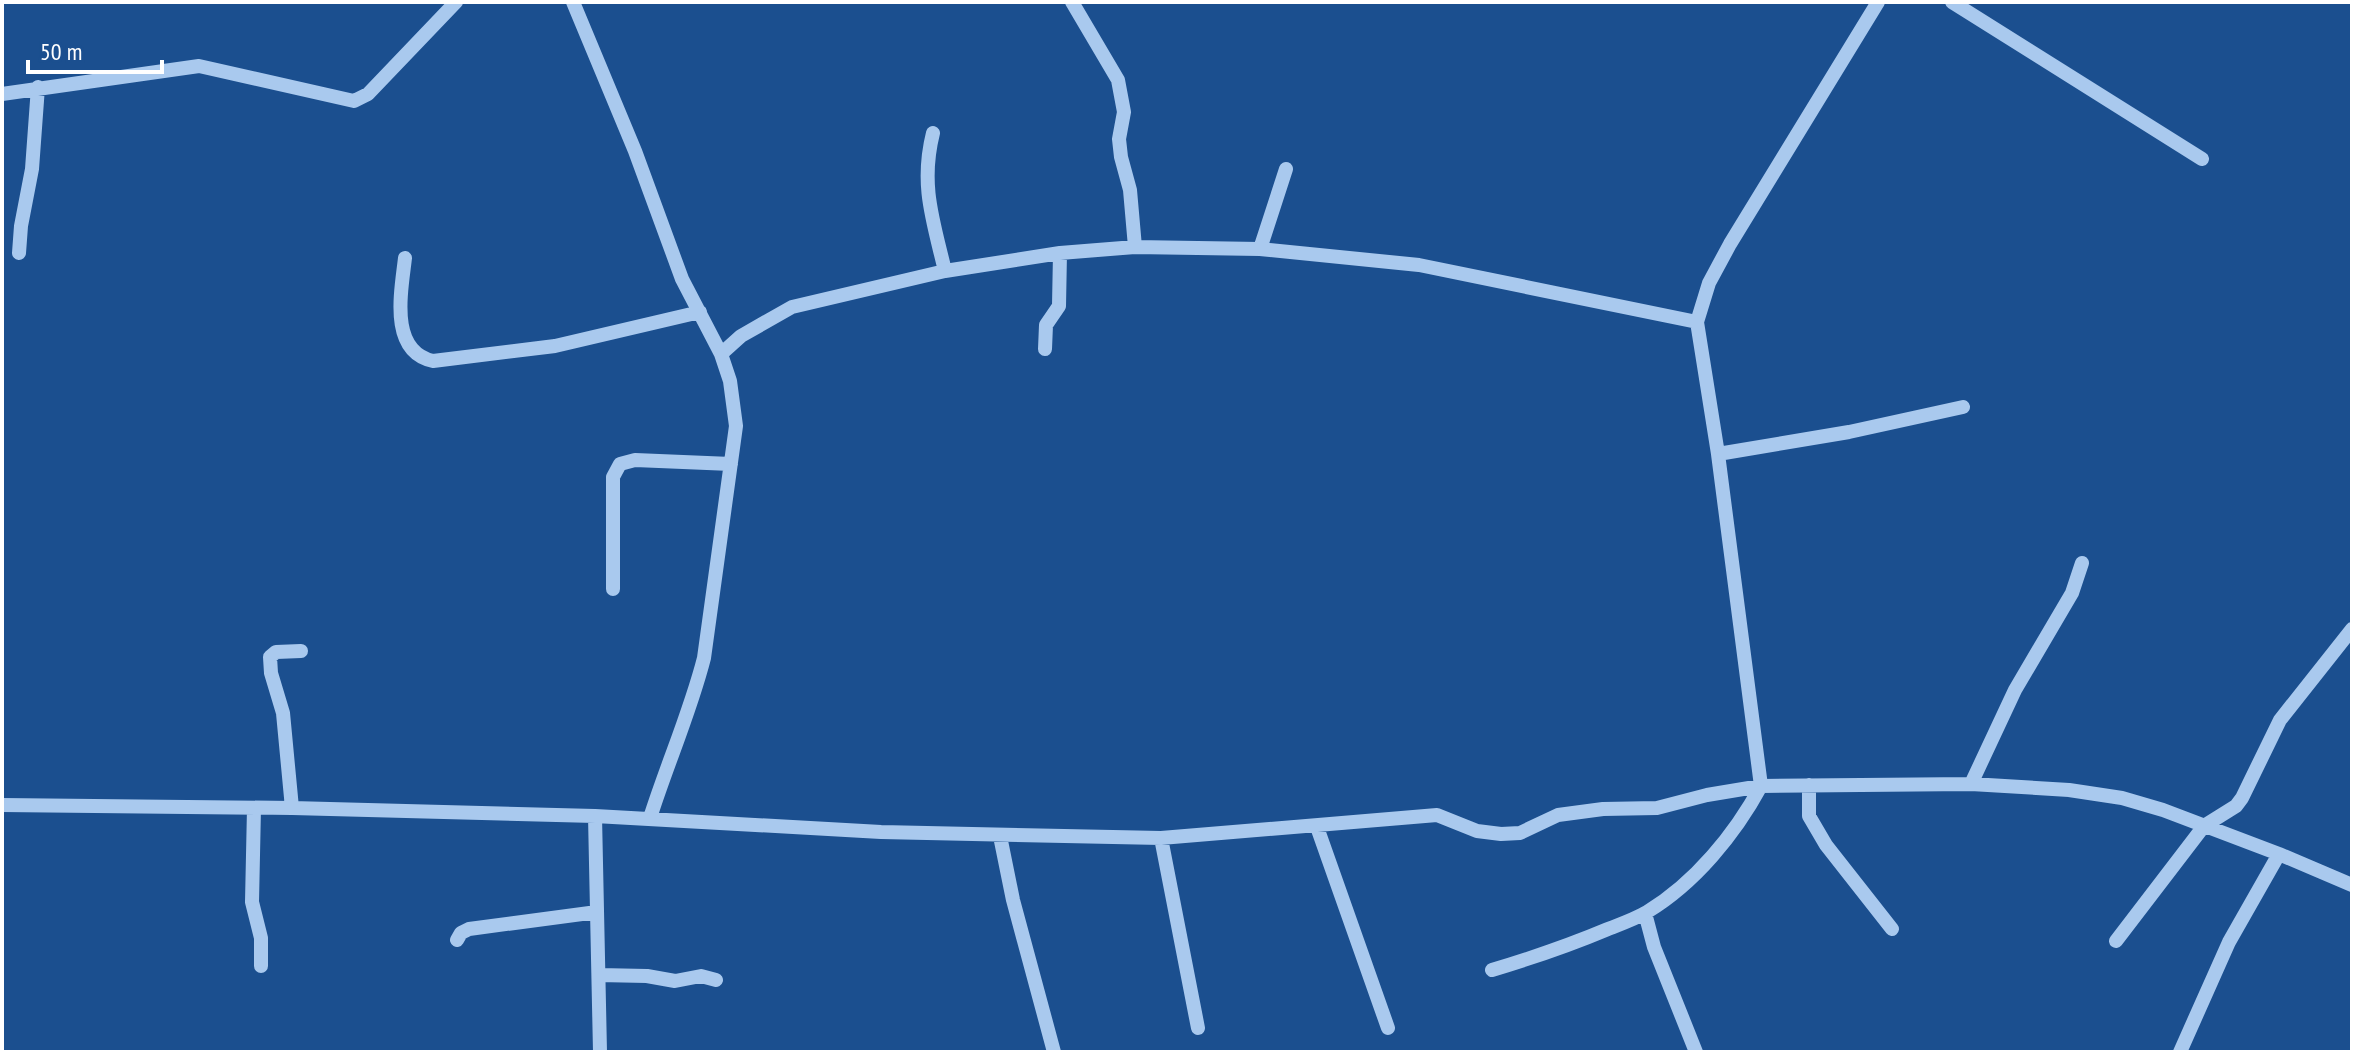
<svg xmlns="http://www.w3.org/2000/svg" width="2354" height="1054" viewBox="0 0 2354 1054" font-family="'PT Sans Narrow',sans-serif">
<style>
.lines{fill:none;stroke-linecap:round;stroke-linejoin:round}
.minor{stroke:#a9c9ee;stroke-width:14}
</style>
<rect width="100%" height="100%" fill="#1b4f8f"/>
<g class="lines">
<path class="minor" d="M 573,2 L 635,151 L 682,279 L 721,354 L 730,381 L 736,426 L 704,658 C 690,713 667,764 650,818
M 1072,2 L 1118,80 L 1124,112 L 1119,139 L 1121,157 L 1130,190 L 1135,247
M 1952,2 L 2202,159
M 2,94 L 199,66 L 354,101 L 368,94 L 456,2
M 933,133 C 920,185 933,220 945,271
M 1260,249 L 1286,169
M 19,253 L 21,226 L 32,169 L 38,87
M 405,258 C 401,293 389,351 433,361 L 555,346 L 700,312
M 1045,349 L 1046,325 L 1059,306 L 1060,253
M 721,354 L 741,336 L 792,307 L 945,271 L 1060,253 L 1135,247 L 1260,249 L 1419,265 L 1697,322
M 1718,454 L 1849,432 L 1963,407
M 613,589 L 613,477 L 620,464 L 635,460 L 731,464
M 1971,784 L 2015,690 L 2072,593 L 2082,563
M 1809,785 L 1809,816 L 1826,845 L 1892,929
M 2,805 L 292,808 L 595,816 L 881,832 L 1161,838 L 1437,815 L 1477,831 L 1501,834 L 1520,833 L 1558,815 L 1603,809 L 1657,808 L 1707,795 L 1761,786 L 1971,784 L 2069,790 L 2122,798 L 2163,810 L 2279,854 L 2352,885
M 254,808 L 252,902 L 261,938 L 261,966
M 292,808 L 283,713 L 271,673 L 270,657 L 276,652 L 301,651
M 595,816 L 600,1052
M 1317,827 L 1388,1028
M 1000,836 L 1013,900 L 1054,1052
M 1161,838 L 1198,1028
M 1645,913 L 1654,947 L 1696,1052
M 457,940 L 461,933 L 469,929 L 597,912
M 2116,941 L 2204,826 L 2236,806 L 2242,798 L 2280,720 L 2352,629
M 1492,970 C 1532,958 1570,945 1608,929 C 1621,924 1635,919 1647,912 C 1695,883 1735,834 1761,786 L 1718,454 L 1697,322 L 1709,283 L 1730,244 L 1878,2
M 599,975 L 647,976 L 675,981 L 701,976 L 716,980
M 2180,1052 L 2229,942 L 2279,854"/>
</g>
<rect width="2354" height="1054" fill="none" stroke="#ffffff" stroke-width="8"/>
<path d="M28 60v12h134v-12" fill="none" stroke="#ffffff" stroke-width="4"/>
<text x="40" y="60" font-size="24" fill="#ffffff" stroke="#1b4f8f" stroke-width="6" paint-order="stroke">50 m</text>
</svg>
